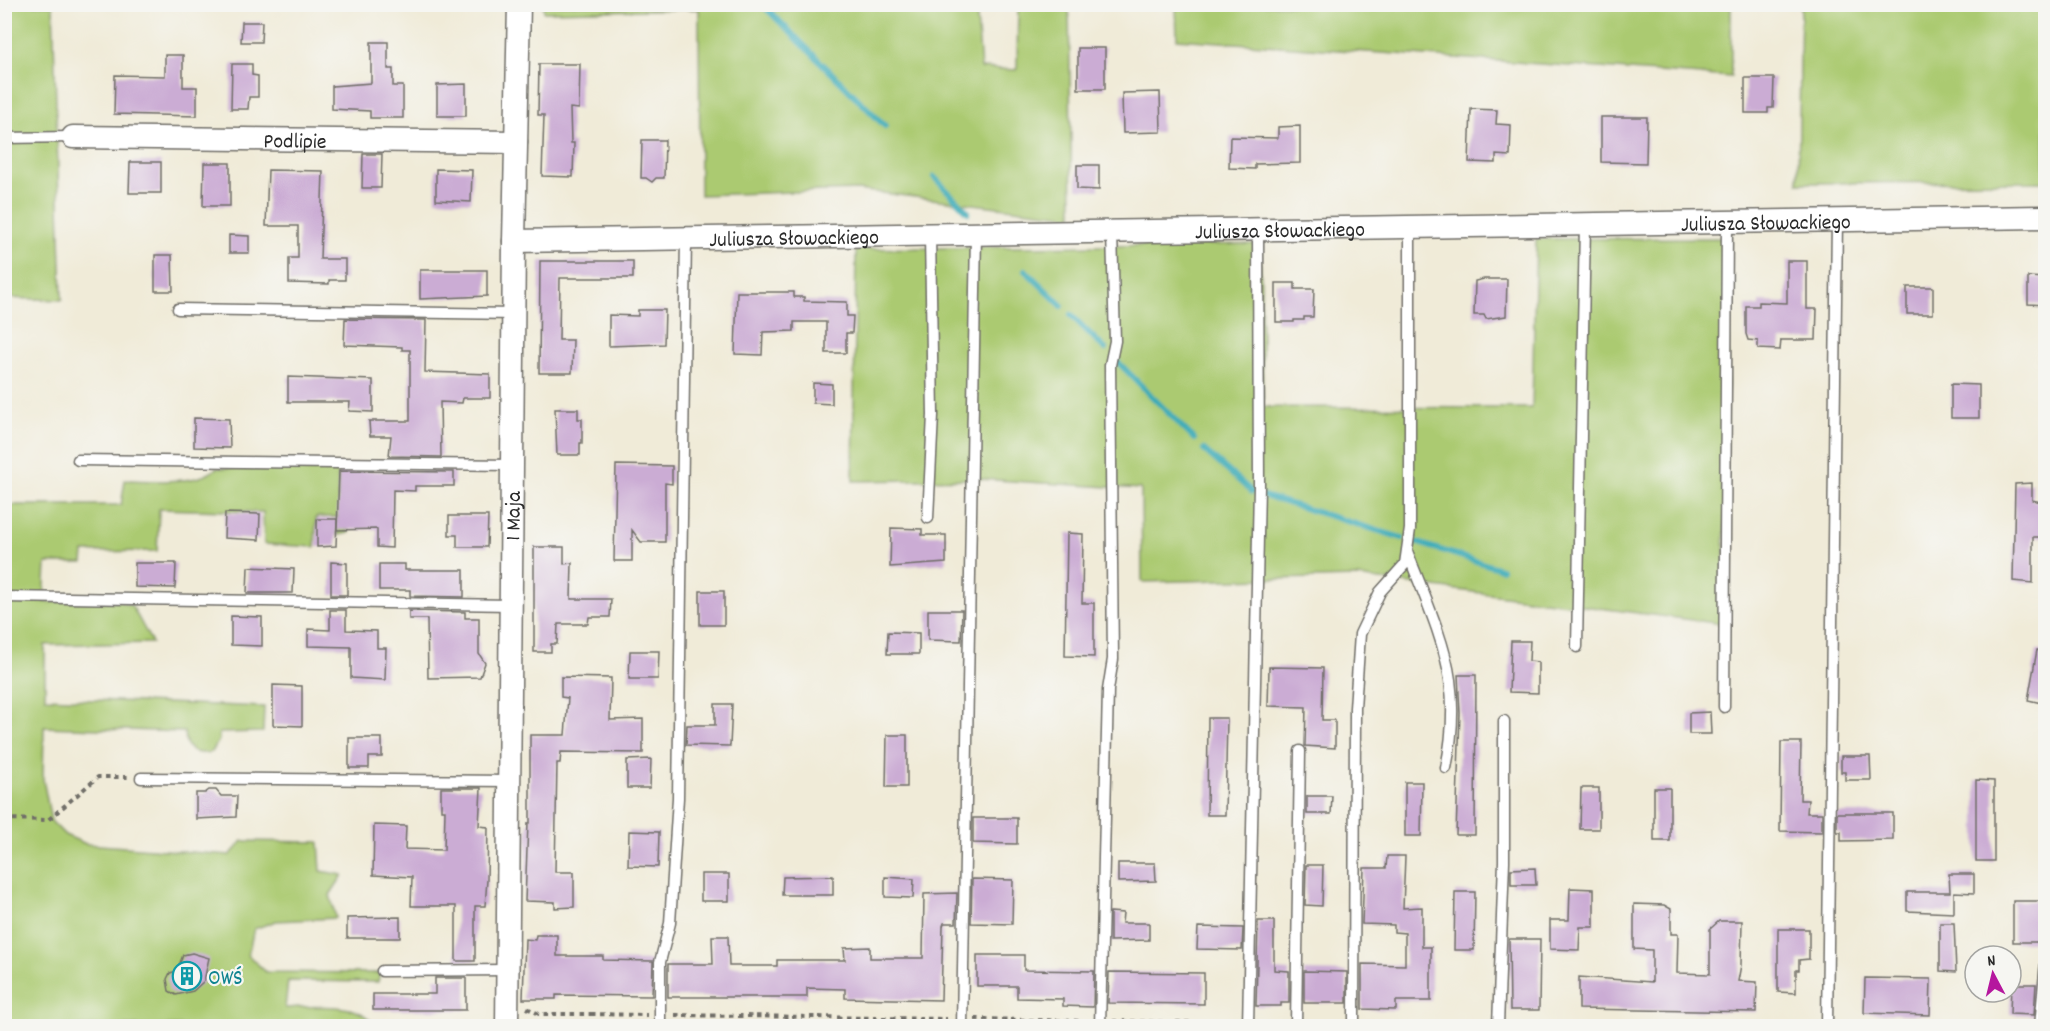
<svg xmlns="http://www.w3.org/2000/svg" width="2050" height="1031" viewBox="0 0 2050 1031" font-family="Dekko,sans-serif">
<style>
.green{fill:#abca71;stroke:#6b7a4e;stroke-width:1.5}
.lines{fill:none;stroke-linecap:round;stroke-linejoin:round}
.stream{stroke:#3babb8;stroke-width:6}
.building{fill:#cbacd4}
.service-casing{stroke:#706e68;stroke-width:13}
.minor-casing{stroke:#706e68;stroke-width:25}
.path{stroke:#706e68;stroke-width:4;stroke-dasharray:4.5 4.5;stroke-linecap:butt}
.service{stroke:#fff;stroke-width:10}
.minor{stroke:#fff;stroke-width:22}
.labels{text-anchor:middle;stroke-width:4.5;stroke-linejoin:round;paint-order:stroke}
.street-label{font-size:22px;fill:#2b2b2b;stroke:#f6f6f2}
.culture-label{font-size:22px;fill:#0d838f;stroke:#f6f6f2;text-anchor:start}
</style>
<rect width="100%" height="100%" fill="#f6f6f2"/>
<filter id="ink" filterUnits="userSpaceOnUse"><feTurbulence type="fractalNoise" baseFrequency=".0167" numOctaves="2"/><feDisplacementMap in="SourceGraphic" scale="12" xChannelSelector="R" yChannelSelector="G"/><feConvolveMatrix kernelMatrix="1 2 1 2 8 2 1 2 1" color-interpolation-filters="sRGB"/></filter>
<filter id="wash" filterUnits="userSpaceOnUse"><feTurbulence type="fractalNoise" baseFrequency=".008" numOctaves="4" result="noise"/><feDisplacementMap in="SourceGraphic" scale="24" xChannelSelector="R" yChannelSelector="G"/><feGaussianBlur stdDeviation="1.35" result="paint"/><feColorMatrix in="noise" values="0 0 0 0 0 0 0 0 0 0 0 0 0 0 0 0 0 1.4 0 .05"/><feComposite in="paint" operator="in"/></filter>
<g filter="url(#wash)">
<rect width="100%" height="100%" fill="#f0ebd8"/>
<path class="green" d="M 5,5 L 53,5 L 62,300 L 5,298 Z
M 543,5 L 976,5 L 981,68 L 1017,70 L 1018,5 L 1069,5 L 1072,216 L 857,190 L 700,195 L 699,9 L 544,12 Z
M 1176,5 L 1731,5 L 1731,77 L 1177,39 Z
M 1801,5 L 2045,5 L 2045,182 L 1798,183 Z
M 1730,238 L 1723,624 L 1357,577 L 1142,582 L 1141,489 L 980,479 L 853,481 L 856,249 L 1260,244 L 1263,407 L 1532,408 L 1536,239 Z
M 216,468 L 338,469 L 338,498 L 343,505 L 349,533 L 338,535 L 338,517 L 316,517 L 315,547 L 264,544 L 263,512 L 159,509 L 157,551 L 84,552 L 83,563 L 46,563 L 44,602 L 119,601 L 132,606 L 152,643 L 45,645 L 45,698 L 264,707 L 263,732 L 219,733 L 219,740 L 212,752 C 193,755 186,752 184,732 L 44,727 L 43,779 L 51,821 L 65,835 L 86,844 L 230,855 L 243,841 L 319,842 L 321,871 L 343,875 L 330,895 L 336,918 L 276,921 L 254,929 L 248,955 L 266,972 L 380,973 L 378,982 L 288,981 L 285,1008 C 307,1007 365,1000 373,1026 L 5,1026 L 5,505 L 121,505 L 125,480 C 149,480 200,486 216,468 Z"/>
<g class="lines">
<path class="stream" d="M 762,4 L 885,126
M 934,177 L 968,212
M 1025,270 L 1062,306
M 1071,315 L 1105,349
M 1115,359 L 1194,439
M 1204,450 L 1252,492
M 1264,496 L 1402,538
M 1415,542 L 1501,569"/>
</g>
<g id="blocks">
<path class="building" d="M 242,22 L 262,22 L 261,42 L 241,42 Z
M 371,42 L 388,42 L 388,69 L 393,69 L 393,86 L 403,86 L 403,118 L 370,118 L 370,111 L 332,109 L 332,86 L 371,83 Z
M 1078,48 L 1105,48 L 1105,89 L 1078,89 Z
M 165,55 L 183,55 L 183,87 L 197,87 L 197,116 L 114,114 L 115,75 L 165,76 Z
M 232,64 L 252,64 L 252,75 L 258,76 L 258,97 L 249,97 L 248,109 L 231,109 Z
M 539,64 L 580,64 L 579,109 L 570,108 L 571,143 L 574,143 L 573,177 L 542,176 L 544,115 L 538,115 Z
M 1745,78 L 1774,78 L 1773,108 L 1768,108 L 1768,113 L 1745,113 Z
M 466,84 L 466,116 L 437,116 L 437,85 Z
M 1160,92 L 1161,132 L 1123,133 L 1122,93 Z
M 1471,109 L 1497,110 L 1496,124 L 1511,125 L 1510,156 L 1496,155 L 1496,163 L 1469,162 Z
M 1601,117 L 1647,117 L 1646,163 L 1601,162 Z
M 1300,126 L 1300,163 L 1255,164 L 1255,169 L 1229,168 L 1230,137 L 1278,138 L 1278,127 Z
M 642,140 L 665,140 L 664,178 L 656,178 L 652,182 L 646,178 L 641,178 Z
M 363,154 L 382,154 L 381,188 L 362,188 Z
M 130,162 L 161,162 L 161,193 L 129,193 Z
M 204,163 L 230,163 L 230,206 L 203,206 Z
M 1077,165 L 1099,165 L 1099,190 L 1077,189 Z
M 436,169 L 472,170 L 471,202 L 436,200 Z
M 268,170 L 323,171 L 320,259 L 345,259 L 345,280 L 329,280 L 329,284 L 289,283 L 289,258 L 298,258 L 298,226 L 266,226 Z
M 229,235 L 249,236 L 249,253 L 229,253 Z
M 155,255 L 172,255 L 173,291 L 155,291 Z
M 540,261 L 633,261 L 633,278 L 560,278 L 559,340 L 573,340 L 572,373 L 539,373 Z
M 1787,261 L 1807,261 L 1807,309 L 1817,309 L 1816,340 L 1781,340 L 1780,350 L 1758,349 L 1758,341 L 1748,340 L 1746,334 L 1746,306 L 1759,306 L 1759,302 L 1787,303 Z
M 420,270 L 487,270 L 487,296 L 420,299 Z
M 2028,277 L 2046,278 L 2046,305 L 2028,304 Z
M 1484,279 L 1507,279 L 1506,316 L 1486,319 L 1484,315 L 1474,315 L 1475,281 Z
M 1276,283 L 1295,283 L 1295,289 L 1314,289 L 1313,317 L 1304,317 L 1304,320 L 1294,320 L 1294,322 L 1276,322 Z
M 1907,287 L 1933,287 L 1933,314 L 1907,314 Z
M 737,292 L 794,292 L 794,297 L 804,297 L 804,301 L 847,302 L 847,316 L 853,316 L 852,333 L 846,333 L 846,353 L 826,353 L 826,322 L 794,322 L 794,331 L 763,332 L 762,355 L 735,354 Z
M 638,310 L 665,310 L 664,344 L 609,346 L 609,315 L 638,316 Z
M 345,319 L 426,320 L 425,372 L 490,374 L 490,398 L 463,398 L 462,403 L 440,402 L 441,457 L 389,456 L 391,436 L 370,436 L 369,421 L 410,421 L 410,350 L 402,350 L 402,347 L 344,345 Z
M 288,377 L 373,380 L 373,412 L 349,411 L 350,402 L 288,402 Z
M 813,383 L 832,384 L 832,404 L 813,403 Z
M 1951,384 L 1979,385 L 1979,418 L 1951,418 Z
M 555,409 L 578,409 L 578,419 L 582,419 L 582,443 L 580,443 L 580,455 L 557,455 Z
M 194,418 L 229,419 L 230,448 L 194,447 Z
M 616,465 L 672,466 L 672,484 L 665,483 L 665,542 L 641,542 L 632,530 L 632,561 L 614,561 Z
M 339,471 L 454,472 L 454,486 L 415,486 L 415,491 L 393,490 L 392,548 L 377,547 L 377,529 L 337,530 Z
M 2032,483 L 2032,500 L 2046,503 L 2046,537 L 2033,537 L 2033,583 L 2013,581 L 2015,484 Z
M 225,513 L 260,514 L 259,540 L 224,538 Z
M 449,516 L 488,516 L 487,547 L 457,547 L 457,535 L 449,535 Z
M 317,519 L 337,519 L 336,546 L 317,547 Z
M 891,528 L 922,529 L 922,535 L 946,535 L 946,563 L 890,567 Z
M 1067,533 L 1083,534 L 1082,603 L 1094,603 L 1094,657 L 1065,656 Z
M 534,547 L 564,547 L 564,564 L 572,563 L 571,599 L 611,599 L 610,617 L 589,617 L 588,624 L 558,624 L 557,644 L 551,644 L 551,652 L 534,652 Z
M 331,562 L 347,563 L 347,595 L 331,595 Z
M 135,563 L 176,563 L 175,588 L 135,587 Z
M 379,564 L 405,564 L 405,570 L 464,570 L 464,597 L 410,596 L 410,590 L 379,590 Z
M 248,567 L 294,569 L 293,593 L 247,593 Z
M 700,591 L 724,591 L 724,625 L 700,625 Z
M 330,610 L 346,610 L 346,630 L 377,631 L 377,648 L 386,648 L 385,680 L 351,678 L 351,647 L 308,646 L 308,629 L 330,630 Z
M 928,610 L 962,610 L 961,641 L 928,640 Z
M 409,611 L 465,612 L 465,618 L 479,618 L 479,654 L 485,663 L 480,677 L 428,678 L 427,619 L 409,619 Z
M 231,616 L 262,617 L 262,646 L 231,645 Z
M 888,632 L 919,633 L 919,654 L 887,654 Z
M 1511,641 L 1530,641 L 1529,661 L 1538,662 L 1538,693 L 1509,692 Z
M 2037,650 L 2046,651 L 2046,704 L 2028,700 Z
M 630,651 L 659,651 L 658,679 L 629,679 Z
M 1269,667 L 1323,668 L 1322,720 L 1335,720 L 1335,748 L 1305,746 L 1306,707 L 1268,706 Z
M 1458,675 L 1476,675 L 1475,835 L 1456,835 L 1460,713 Z
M 561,677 L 611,678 L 610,720 L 643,719 L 643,753 L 561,752 L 560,763 L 557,763 L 555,872 L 574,872 L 574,907 L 555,908 L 555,902 L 525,901 L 528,823 L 530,823 L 530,735 L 565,735 L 568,698 L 561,697 Z
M 273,685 L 302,686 L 302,726 L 273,725 Z
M 715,704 L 732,704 L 730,746 L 686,745 L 687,725 L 715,725 Z
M 1710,712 L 1711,734 L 1689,734 L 1689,713 Z
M 1208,718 L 1227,718 L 1225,815 L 1207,815 Z
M 887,735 L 907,735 L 907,787 L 886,787 Z
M 349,738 L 382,738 L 382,757 L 369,757 L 369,768 L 349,768 Z
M 1781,742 L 1801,742 L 1800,800 L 1808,800 L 1807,813 L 1822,813 L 1822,832 L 1780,831 Z
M 1841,756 L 1870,756 L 1871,780 L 1845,780 L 1845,772 L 1841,772 Z
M 651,759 L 650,788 L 627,788 L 627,760 Z
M 1976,780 L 1994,781 L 1994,861 L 1976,861 Z
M 1405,782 L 1422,782 L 1421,836 L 1405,836 Z
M 441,788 L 481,788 L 479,826 L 488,827 L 487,880 L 485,906 L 475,906 L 475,961 L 456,961 L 456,906 L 411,906 L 412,877 L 373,875 L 374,825 L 406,826 L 405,849 L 444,850 L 445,810 L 441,810 Z
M 1581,788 L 1599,788 L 1599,829 L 1580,829 Z
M 1654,788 L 1670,788 L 1670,841 L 1654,841 Z
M 209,790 L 216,790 L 221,796 L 237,796 L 236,817 L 196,819 L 196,793 L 205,793 Z
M 1307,796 L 1332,796 L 1331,814 L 1307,814 Z
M 1837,813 L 1893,813 L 1893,840 L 1841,841 L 1841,832 L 1837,832 Z
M 973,818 L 1017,818 L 1017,844 L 973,843 Z
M 629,831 L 659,832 L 658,867 L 628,866 Z
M 1387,856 L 1405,856 L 1403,908 L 1422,907 L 1422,947 L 1431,947 L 1431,1001 L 1396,1001 L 1396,1010 L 1362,1009 L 1362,964 L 1405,965 L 1405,933 L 1394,932 L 1394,925 L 1362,924 L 1364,868 L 1386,868 Z
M 1118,863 L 1155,863 L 1156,881 L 1118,882 Z
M 1306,865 L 1323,865 L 1322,906 L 1305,905 Z
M 1535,868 L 1536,885 L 1511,885 L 1511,869 Z
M 701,874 L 729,874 L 729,901 L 701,901 Z
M 1949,874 L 1974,874 L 1974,893 L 1954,892 L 1954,913 L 1907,911 L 1907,892 L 1950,892 Z
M 833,876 L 833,895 L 782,895 L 783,877 Z
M 885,877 L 914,879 L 913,898 L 885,897 Z
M 972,879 L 1013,880 L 1012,924 L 971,923 Z
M 1570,888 L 1594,889 L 1594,927 L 1580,927 L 1579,950 L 1550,949 L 1550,920 L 1569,920 Z
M 1455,892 L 1475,892 L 1474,950 L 1454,950 Z
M 957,893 L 956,923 L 944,923 L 943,926 L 941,1000 L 845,998 L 845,989 L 807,988 L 807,997 L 668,997 L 668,964 L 713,964 L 712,936 L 728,936 L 729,966 L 777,966 L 777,960 L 845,960 L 844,948 L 870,947 L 870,958 L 923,958 L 924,894 Z
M 2013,901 L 2042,901 L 2042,942 L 2013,942 Z
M 1634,904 L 1664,905 L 1671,909 L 1671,934 L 1678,934 L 1677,973 L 1710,974 L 1710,929 L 1719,921 L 1742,921 L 1741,965 L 1738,981 L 1757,982 L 1756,1012 L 1579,1009 L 1579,977 L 1652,982 L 1652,950 L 1634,949 Z
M 1110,912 L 1123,913 L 1122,923 L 1149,923 L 1149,940 L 1110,941 Z
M 400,917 L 400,938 L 347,938 L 347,918 Z
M 1258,921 L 1274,921 L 1274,970 L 1289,971 L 1289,1003 L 1281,1003 L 1281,1006 L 1256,1006 Z
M 1940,923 L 1954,923 L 1956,972 L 1940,971 Z
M 1198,927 L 1243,928 L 1242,950 L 1197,949 Z
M 1778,929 L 1809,929 L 1809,959 L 1799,960 L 1799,970 L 1796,970 L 1796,993 L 1778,992 Z
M 536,935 L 557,935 L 557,956 L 603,956 L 603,960 L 653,961 L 652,996 L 556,995 L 556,999 L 523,999 L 525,939 L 535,940 Z
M 1509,939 L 1540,939 L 1539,1010 L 1510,1010 Z
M 192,953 L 209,958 L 204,981 L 193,991 L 176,995 L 169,991 L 167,979 L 170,973 L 177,971 L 183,955 Z
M 977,955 L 1024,955 L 1024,970 L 1094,971 L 1093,1007 L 1063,1006 L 1063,999 L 1017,998 L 1017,986 L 977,986 Z
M 1304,971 L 1347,972 L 1347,1003 L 1304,1003 Z
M 1109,972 L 1204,973 L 1204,1004 L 1108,1003 Z
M 435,978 L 466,978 L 466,1010 L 373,1010 L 373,994 L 435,994 Z
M 1865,978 L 1931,979 L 1930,1015 L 1864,1013 Z
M 2011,984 L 2036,984 L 2034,1015 L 2010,1014 Z"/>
</g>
</g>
<g filter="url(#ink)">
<use href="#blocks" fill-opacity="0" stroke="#706e68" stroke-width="1.5"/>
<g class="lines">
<g class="service-casing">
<path id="service" d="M 4,138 L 73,137
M 178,309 L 514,314
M 78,460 L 512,465
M 928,518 L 933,415 L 930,235
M 1407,551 C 1421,588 1445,641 1450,680 C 1454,709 1452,739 1446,768
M 4,597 L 511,605
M 1577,647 L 1585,225
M 1724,707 L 1727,222
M 141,778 L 509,781
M 382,971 L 507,970
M 660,1026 L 660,962 L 670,923 L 678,798 L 686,238
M 962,1026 L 976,234
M 1100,1026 L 1108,690 L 1113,659 L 1110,365 L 1115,341 L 1112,232
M 1248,1026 L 1259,486 L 1258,230
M 1296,1026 L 1300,751
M 1354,1026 L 1355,708 L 1360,634 L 1380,592 L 1405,564 L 1410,529 L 1410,227
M 1498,1026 L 1504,861 L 1504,721
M 1827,1026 L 1837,220
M 2040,1026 L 2046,961"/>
</g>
<g class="minor-casing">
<g id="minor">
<path id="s1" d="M 73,137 L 516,142"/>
<path id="s2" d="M 514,241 L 2046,217"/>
<path id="s3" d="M 507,1026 L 514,241 L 519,4"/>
</g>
</g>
<path class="path" d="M 4,819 L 48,820 L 98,777 L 128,777
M 527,1008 L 539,1014 L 591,1014 L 591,1026
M 591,1014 L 647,1015
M 675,1015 L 947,1019
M 975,1019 L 1085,1021
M 1113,1021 L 1235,1023
M 1263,1023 L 1283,1023
M 1311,1023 L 1340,1023
M 1368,1024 L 1484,1025
M 1512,1026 L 1552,1026"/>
<use href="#service" class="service"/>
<use href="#minor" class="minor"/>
</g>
</g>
<defs>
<g id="building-ring" transform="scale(1.5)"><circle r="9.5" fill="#f6f6f2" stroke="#0f9aa8" stroke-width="1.5"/><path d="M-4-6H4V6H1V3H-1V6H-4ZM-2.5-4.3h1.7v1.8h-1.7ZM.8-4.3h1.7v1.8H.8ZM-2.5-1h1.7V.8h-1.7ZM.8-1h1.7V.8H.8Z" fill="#0f9aa8"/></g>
</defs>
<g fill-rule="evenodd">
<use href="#building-ring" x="187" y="976"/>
</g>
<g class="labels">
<g class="street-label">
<text dy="8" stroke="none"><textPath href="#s1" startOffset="222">Podlipie</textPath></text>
<text dy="8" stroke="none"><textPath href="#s2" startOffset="1252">Juliusza Słowackiego</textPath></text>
<text dy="8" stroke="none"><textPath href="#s2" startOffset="766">Juliusza Słowackiego</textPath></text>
<text dy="8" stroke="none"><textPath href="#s2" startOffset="280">Juliusza Słowackiego</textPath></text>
<text dy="8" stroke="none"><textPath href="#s3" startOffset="510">1 Maja</textPath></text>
</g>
<g class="culture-label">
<text x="208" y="984">OWŚ</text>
</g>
</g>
<rect width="2050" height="1031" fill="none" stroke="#f6f6f2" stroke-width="24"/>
<g transform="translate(1993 974) rotate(353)"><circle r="28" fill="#f6f6f2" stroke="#a5a5a2" stroke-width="1.5"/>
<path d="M0-4.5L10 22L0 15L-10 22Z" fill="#b5179e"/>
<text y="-9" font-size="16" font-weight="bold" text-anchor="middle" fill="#2b2b2b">N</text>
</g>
</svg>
